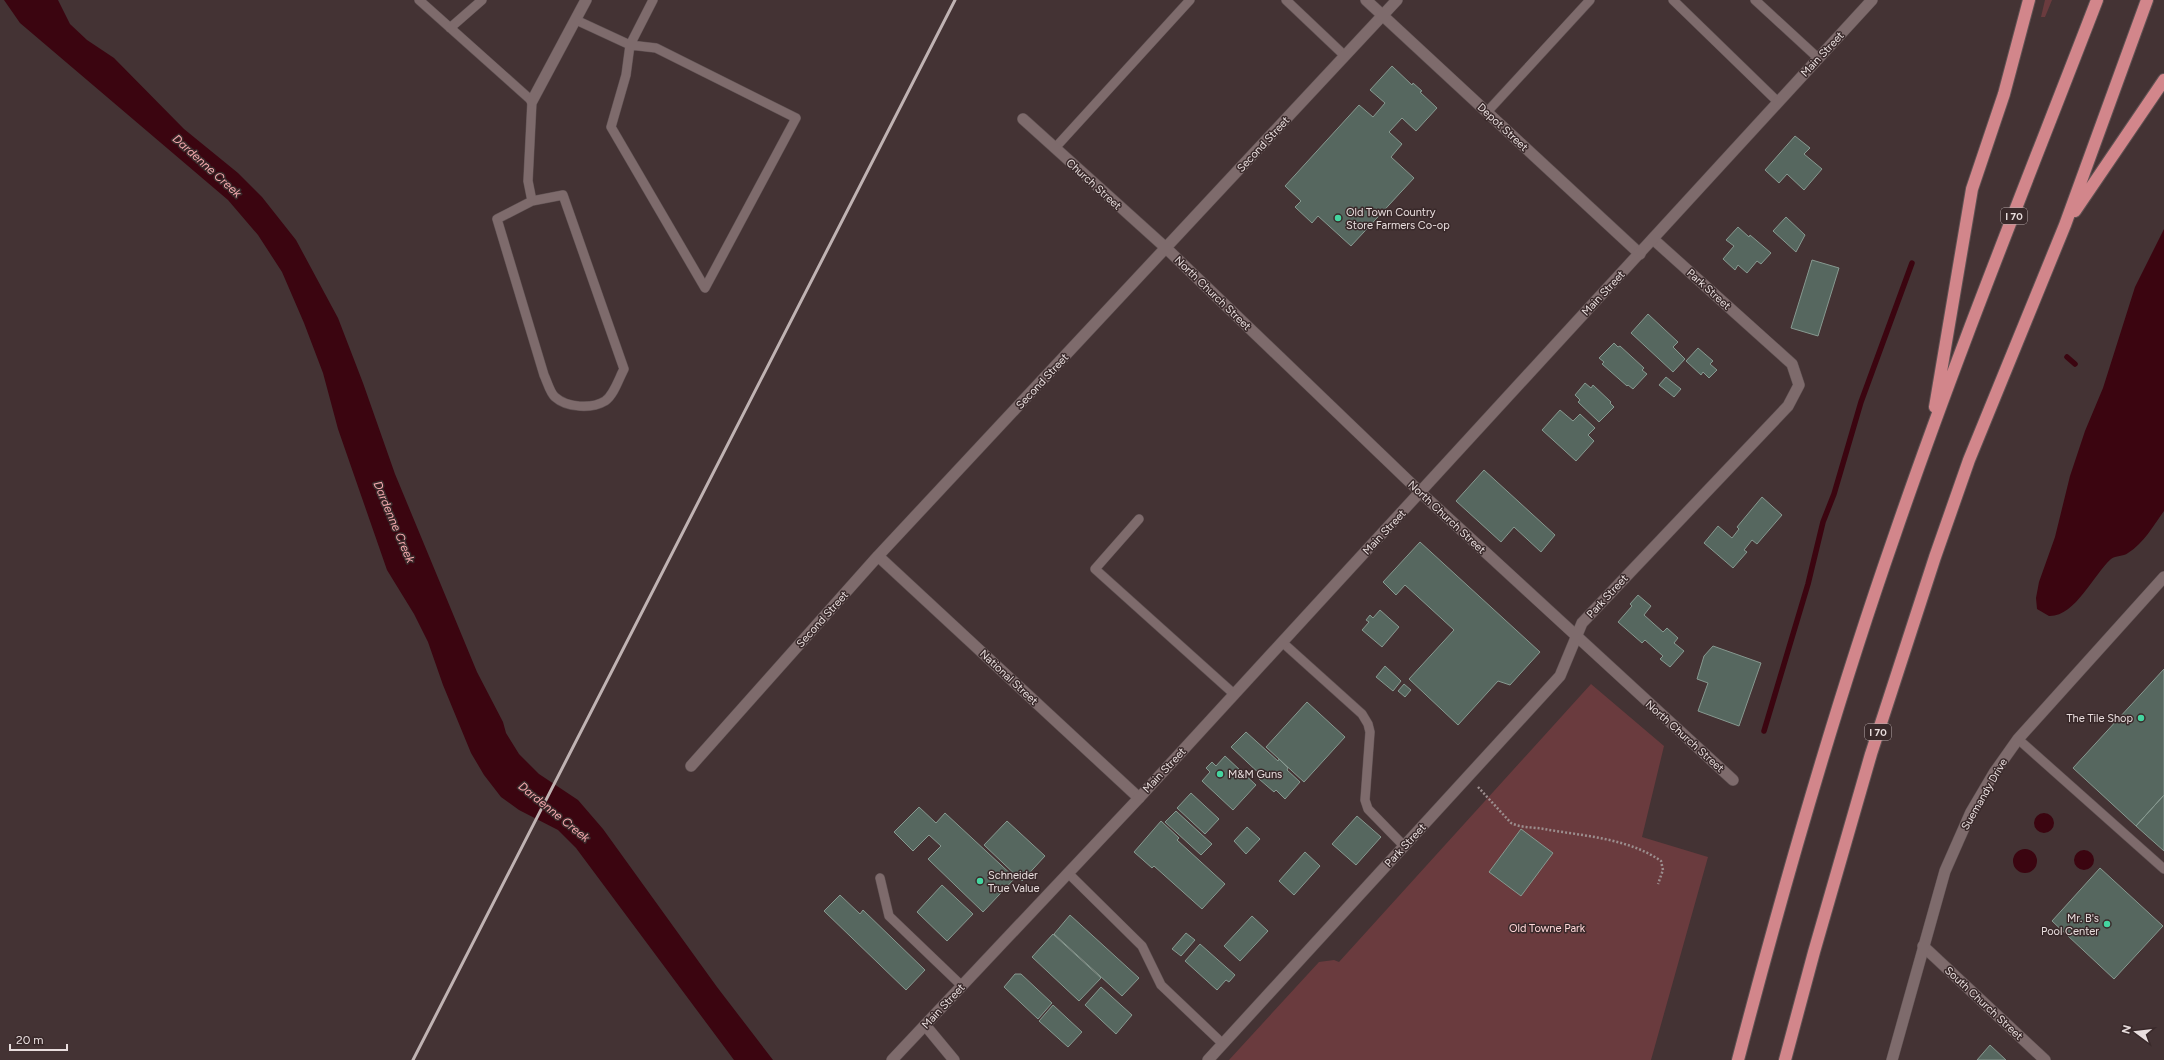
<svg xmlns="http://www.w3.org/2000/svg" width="2164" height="1060" viewBox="0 0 2164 1060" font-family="Figtree,sans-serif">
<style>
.green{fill:#6a3b3e}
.water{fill:#3b0510}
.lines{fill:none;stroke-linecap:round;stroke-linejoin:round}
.stream{stroke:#3b0510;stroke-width:5.5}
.building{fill:#56675f;stroke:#879990}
.service-casing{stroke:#5f5152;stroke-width:10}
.minor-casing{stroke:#5f5152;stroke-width:12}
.tertiary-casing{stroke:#5f5152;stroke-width:12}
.motorway-casing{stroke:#5f5152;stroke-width:14}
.path{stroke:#9c8e8e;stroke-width:2.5;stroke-dasharray:2 2;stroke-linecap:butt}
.service{stroke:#7e6b6c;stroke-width:9}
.minor{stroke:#7e6b6c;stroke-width:11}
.tertiary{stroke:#7e6b6c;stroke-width:11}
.motorway{stroke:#d2868b;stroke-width:12}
.rail{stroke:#c0b3b3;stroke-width:3}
.poi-dot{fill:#44d49f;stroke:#39292a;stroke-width:1.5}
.labels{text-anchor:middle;stroke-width:3;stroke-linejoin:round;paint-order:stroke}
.shield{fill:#39292a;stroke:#b4a8a8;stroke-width:1}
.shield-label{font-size:10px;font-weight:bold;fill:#e9dede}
.street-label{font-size:11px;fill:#e9dede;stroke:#39292a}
.poi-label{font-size:11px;fill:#e9dede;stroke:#39292a;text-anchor:start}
.park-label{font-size:11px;fill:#ffd7d8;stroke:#39292a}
.water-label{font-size:12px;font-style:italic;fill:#f5a9ae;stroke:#39292a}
</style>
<rect width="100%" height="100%" fill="#443334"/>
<path class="green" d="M 2045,0 L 2052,0 L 2045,17 L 2041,17 Z
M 1591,684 L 1664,746 L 1642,837 L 1708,857 L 1651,1060 L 1229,1060 L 1319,962 L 1334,960 L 1339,962 Z"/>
<path class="water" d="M 4,0 L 58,0 L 70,24 L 87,40 L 114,58 L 184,129 L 238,173 L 262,197 L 296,240 L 338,318 L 363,383 L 395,474 L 477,672 L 503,722 L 506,733 L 519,754 L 539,774 L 578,800 L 603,829 L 717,987 L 773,1060 L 734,1060 L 576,848 L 558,830 L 519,810 L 501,797 L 484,775 L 471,753 L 443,685 L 428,642 L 414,614 L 387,570 L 338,429 L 323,373 L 304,323 L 282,272 L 258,235 L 228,200 L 20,23 Z
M 2164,229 L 2164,511 C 2153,526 2144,543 2128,553 C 2123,557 2116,555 2111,559 C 2094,574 2075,617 2049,616 L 2037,609 L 2036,598 L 2039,582 L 2055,537 L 2070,476 L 2085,431 L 2103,388 L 2135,287 Z
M2034 823a10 10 0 1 1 20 0a10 10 0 1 1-20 0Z
M2013 861a12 12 0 1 1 24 0a12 12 0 1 1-24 0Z
M2074 860a10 10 0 1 1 20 0a10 10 0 1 1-20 0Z"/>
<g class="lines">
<path class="stream" d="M 2067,357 L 2075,364
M 1764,731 L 1808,584 L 1823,522 L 1834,494 L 1861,402 L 1912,263"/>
</g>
<path class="building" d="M 1392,66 L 1412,85 L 1413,83 L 1422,91 L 1420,92 L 1437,108 L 1416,131 L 1402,118 L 1389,132 L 1402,144 L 1391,157 L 1414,178 L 1351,246 L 1318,216 L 1312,223 L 1295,207 L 1301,201 L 1285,186 L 1359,105 L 1373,117 L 1385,103 L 1370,90 Z
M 1795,136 L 1810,148 L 1804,154 L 1822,169 L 1804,190 L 1787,174 L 1779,183 L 1765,170 Z
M 1786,217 L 1805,235 L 1796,252 L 1773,231 Z
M 1738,227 L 1749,237 L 1750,235 L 1771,253 L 1761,264 L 1757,261 L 1747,273 L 1738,265 L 1735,270 L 1723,259 L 1734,246 L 1726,240 Z
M 1812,260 L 1839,268 L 1818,336 L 1791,328 Z
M 1648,314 L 1678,342 L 1673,347 L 1685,359 L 1673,372 L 1631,333 Z
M 1614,343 L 1618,347 L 1620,346 L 1644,368 L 1642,370 L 1647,374 L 1633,389 L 1628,385 L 1627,386 L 1602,364 L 1604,362 L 1599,358 Z
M 1698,348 L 1713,361 L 1710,364 L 1717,370 L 1709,378 L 1703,372 L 1701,375 L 1686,361 Z
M 1666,377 L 1681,389 L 1674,397 L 1659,385 Z
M 1585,383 L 1591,388 L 1593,385 L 1611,402 L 1610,403 L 1614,407 L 1599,422 L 1578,402 L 1580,400 L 1575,395 Z
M 1560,410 L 1573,421 L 1580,414 L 1595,428 L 1588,435 L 1594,441 L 1576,461 L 1542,430 Z
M 1484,470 L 1555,535 L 1541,552 L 1514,527 L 1501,542 L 1456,501 Z
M 1762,497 L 1782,515 L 1757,544 L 1752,540 L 1744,550 L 1747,552 L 1733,568 L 1704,543 L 1718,526 L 1732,538 L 1739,529 L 1737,527 Z
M 1420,542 L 1540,652 L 1510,685 L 1498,681 L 1458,725 L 1409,679 L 1454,630 L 1405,585 L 1396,595 L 1383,582 Z
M 1638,595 L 1651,606 L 1644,615 L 1663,632 L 1667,628 L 1678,638 L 1674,643 L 1684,651 L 1670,667 L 1660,659 L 1663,656 L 1645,640 L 1642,643 L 1618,622 L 1632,606 L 1630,604 Z
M 1380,610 L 1399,627 L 1382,647 L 1362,630 L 1369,622 L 1366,620 L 1370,615 L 1373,618 Z
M 1713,646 L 1761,663 L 1739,726 L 1698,711 L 1708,683 L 1697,679 L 1704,656 Z
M 1385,666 L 1401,681 L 1393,691 L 1376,677 Z
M 2164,669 L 2164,795 L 2136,826 L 2073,768 Z
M 1404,684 L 1411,690 L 1405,697 L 1398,691 Z
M 1307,702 L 1345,737 L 1304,782 L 1266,747 Z
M 1246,732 L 1278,761 L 1279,759 L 1288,768 L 1287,770 L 1300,782 L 1285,799 L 1276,790 L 1274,792 L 1259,779 L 1262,776 L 1231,747 Z
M 1225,756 L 1256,785 L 1233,810 L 1202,781 L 1210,772 L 1206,768 L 1212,762 L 1216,766 Z
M 1191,793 L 1219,819 L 1205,834 L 1177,808 Z
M 2164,795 L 2164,851 L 2136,826 Z
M 919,807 L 936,823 L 945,813 L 1015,878 L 983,912 L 928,859 L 941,846 L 929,835 L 913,851 L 894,832 Z
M 1176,811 L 1212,844 L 1201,855 L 1165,822 Z
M 1357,816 L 1381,837 L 1356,865 L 1332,844 Z
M 1007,821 L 1045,856 L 1022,881 L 984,845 Z
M 1161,821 L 1179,838 L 1177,840 L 1225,884 L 1202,909 L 1154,866 L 1152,868 L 1134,852 Z
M 1247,827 L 1260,839 L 1246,854 L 1234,841 Z
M 1521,829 L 1553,853 L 1521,896 L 1489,872 Z
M 1305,852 L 1320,866 L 1294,895 L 1279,881 Z
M 2100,868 L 2163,926 L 2114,979 L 2052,921 Z
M 942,885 L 973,914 L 947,941 L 917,912 Z
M 840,895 L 860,914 L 863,910 L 925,970 L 906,990 L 824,911 Z
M 1070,915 L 1139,978 L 1122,996 L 1054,934 Z
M 1252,916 L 1268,931 L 1240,961 L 1224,946 Z
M 1186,933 L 1195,940 L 1181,956 L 1172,949 Z
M 1053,934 L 1101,978 L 1079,1001 L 1032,957 Z
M 1200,944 L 1235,975 L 1229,982 L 1226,980 L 1217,990 L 1185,961 Z
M 1015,974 L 1021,974 L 1052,1003 L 1038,1019 L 1004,987 Z
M 1101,987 L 1132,1015 L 1116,1034 L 1085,1005 Z
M 1053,1005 L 1082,1032 L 1068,1047 L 1039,1021 Z
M 1990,1045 L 2006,1060 L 1977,1060 Z"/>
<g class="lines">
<g class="service-casing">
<path id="service" d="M 419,0 L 532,101 L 528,181 L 532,201 L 497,219 L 544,375 C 547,381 550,393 555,397 C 567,408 592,409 605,401 C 614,395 619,378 624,369 L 563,195 L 532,201
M 1286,0 L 1345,56
M 1673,0 L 1778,102
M 1755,0 L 1818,58
M 576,20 L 630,45 L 626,75 L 611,127 L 705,288 L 796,118 L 656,48 L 630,45 L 653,0
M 450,28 L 482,0
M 1487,112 L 1590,0
M 1055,148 L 1190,0
M 1139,519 L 1095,569 L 1234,694
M 1282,642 L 1362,714 L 1368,724 L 1370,732 L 1365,800 L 1368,809 L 1404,846
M 2018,739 L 2164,869
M 1068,873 L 1142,946 L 1161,985 L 1223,1044
M 880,878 L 889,916 L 962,986"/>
</g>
<g class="minor-casing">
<path id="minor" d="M 1366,0 L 1640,254
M 532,101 L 586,0
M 1023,119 L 1166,248 L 1420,492 L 1733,780
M 878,556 L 1139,798
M 691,766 L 878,556 L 1397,0
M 1923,946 L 2045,1060
M 925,1025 L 954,1060
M 1208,1060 L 1560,676 L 1582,623 L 1788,406 L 1799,385 L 1792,364 L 1653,239"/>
</g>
<g class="tertiary-casing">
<path id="tertiary" d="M 892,1060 L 1139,798 L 1872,0
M 1892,1060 L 1945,871 L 1971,812 L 1994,773 L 2018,739 L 2164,577"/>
</g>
<g class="motorway-casing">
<path id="motorway" d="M 2075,211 L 2164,80
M 1935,407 L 1972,189 L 2004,94 L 2029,0
M 1738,1060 C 1784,884 1834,709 1894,537 C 1956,356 2028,179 2097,0
M 1785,1060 L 1814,952 L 1871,754 L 1935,557 L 1969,460 L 2065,225 L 2147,0"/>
</g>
<path class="path" d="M 1478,787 L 1511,823 C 1521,828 1533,827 1544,829 C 1583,836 1628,838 1661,861 L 1663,870 L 1658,884"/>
<use href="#service" class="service"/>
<use href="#minor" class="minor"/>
<use href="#tertiary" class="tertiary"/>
<use href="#motorway" class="motorway"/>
<path class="rail" d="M 413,1060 L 955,0"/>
</g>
<g class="poi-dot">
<circle cx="1338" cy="218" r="4"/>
<circle cx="2141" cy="718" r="4"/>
<circle cx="1220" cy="774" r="4"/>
<circle cx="980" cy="881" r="4"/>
<circle cx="2107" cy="924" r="4"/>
</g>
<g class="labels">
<g class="shield">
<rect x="2001" y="208" width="26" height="16" rx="3"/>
<rect x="1865" y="724" width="26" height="16" rx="3"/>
</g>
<g class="shield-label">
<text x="2014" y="220">I 70</text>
<text x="1878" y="736">I 70</text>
</g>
<g class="street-label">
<text transform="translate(1822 54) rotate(-47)" y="4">Main Street</text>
<text transform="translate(1503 127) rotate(43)" y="4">Depot Street</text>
<text transform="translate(1263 144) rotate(-47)" y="4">Second Street</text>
<text transform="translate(1094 184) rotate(42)" y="4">Church Street</text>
<text transform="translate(1709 289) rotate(42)" y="4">Park Street</text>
<text transform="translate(1213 293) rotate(44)" y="4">North Church Street</text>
<text transform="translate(1603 293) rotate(-47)" y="4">Main Street</text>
<text transform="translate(1042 381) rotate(-47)" y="4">Second Street</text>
<text transform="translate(1447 517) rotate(43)" y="4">North Church Street</text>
<text transform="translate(1384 532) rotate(-47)" y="4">Main Street</text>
<text transform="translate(1607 596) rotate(-47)" y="4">Park Street</text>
<text transform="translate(822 619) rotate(-48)" y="4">Second Street</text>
<text transform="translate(1009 677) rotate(43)" y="4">National Street</text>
<text transform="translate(1685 736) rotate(42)" y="4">North Church Street</text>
<text transform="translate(1164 770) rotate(-47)" y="4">Main Street</text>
<text transform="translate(1984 794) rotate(-60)" y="4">Suemandy Drive</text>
<text transform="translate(1405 845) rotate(-47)" y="4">Park Street</text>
<text transform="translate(1984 1003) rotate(43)" y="4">South Church Street</text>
<text transform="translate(943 1006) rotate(-47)" y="4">Main Street</text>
</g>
<g class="poi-label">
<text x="1346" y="216">Old Town Country<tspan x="1346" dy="13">Store Farmers Co-op</tspan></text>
<text x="2133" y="722" text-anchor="end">The Tile Shop</text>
<text x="1228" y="778">M&amp;M Guns</text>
<text x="988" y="879">Schneider<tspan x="988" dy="13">True Value</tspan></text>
<text x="2099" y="922" text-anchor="end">Mr. B's<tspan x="2099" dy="13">Pool Center</tspan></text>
</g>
<g class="park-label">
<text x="1547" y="932">Old Towne Park</text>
</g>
<g class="water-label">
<text transform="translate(207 166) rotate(42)" y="4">Dardenne Creek</text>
<text transform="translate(394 522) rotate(67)" y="4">Dardenne Creek</text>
<text transform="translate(554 812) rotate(39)" y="4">Dardenne Creek</text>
</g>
</g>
<g transform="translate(2136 1032) rotate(285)" stroke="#39292a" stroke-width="3" paint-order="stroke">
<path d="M0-3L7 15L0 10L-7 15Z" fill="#e9dede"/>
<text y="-6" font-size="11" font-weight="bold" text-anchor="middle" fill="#e9dede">N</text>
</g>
<path d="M10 1044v6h57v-6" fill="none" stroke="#e9dede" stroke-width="2"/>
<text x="16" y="1044" font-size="12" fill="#e9dede" stroke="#39292a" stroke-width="3" paint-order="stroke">20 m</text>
</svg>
